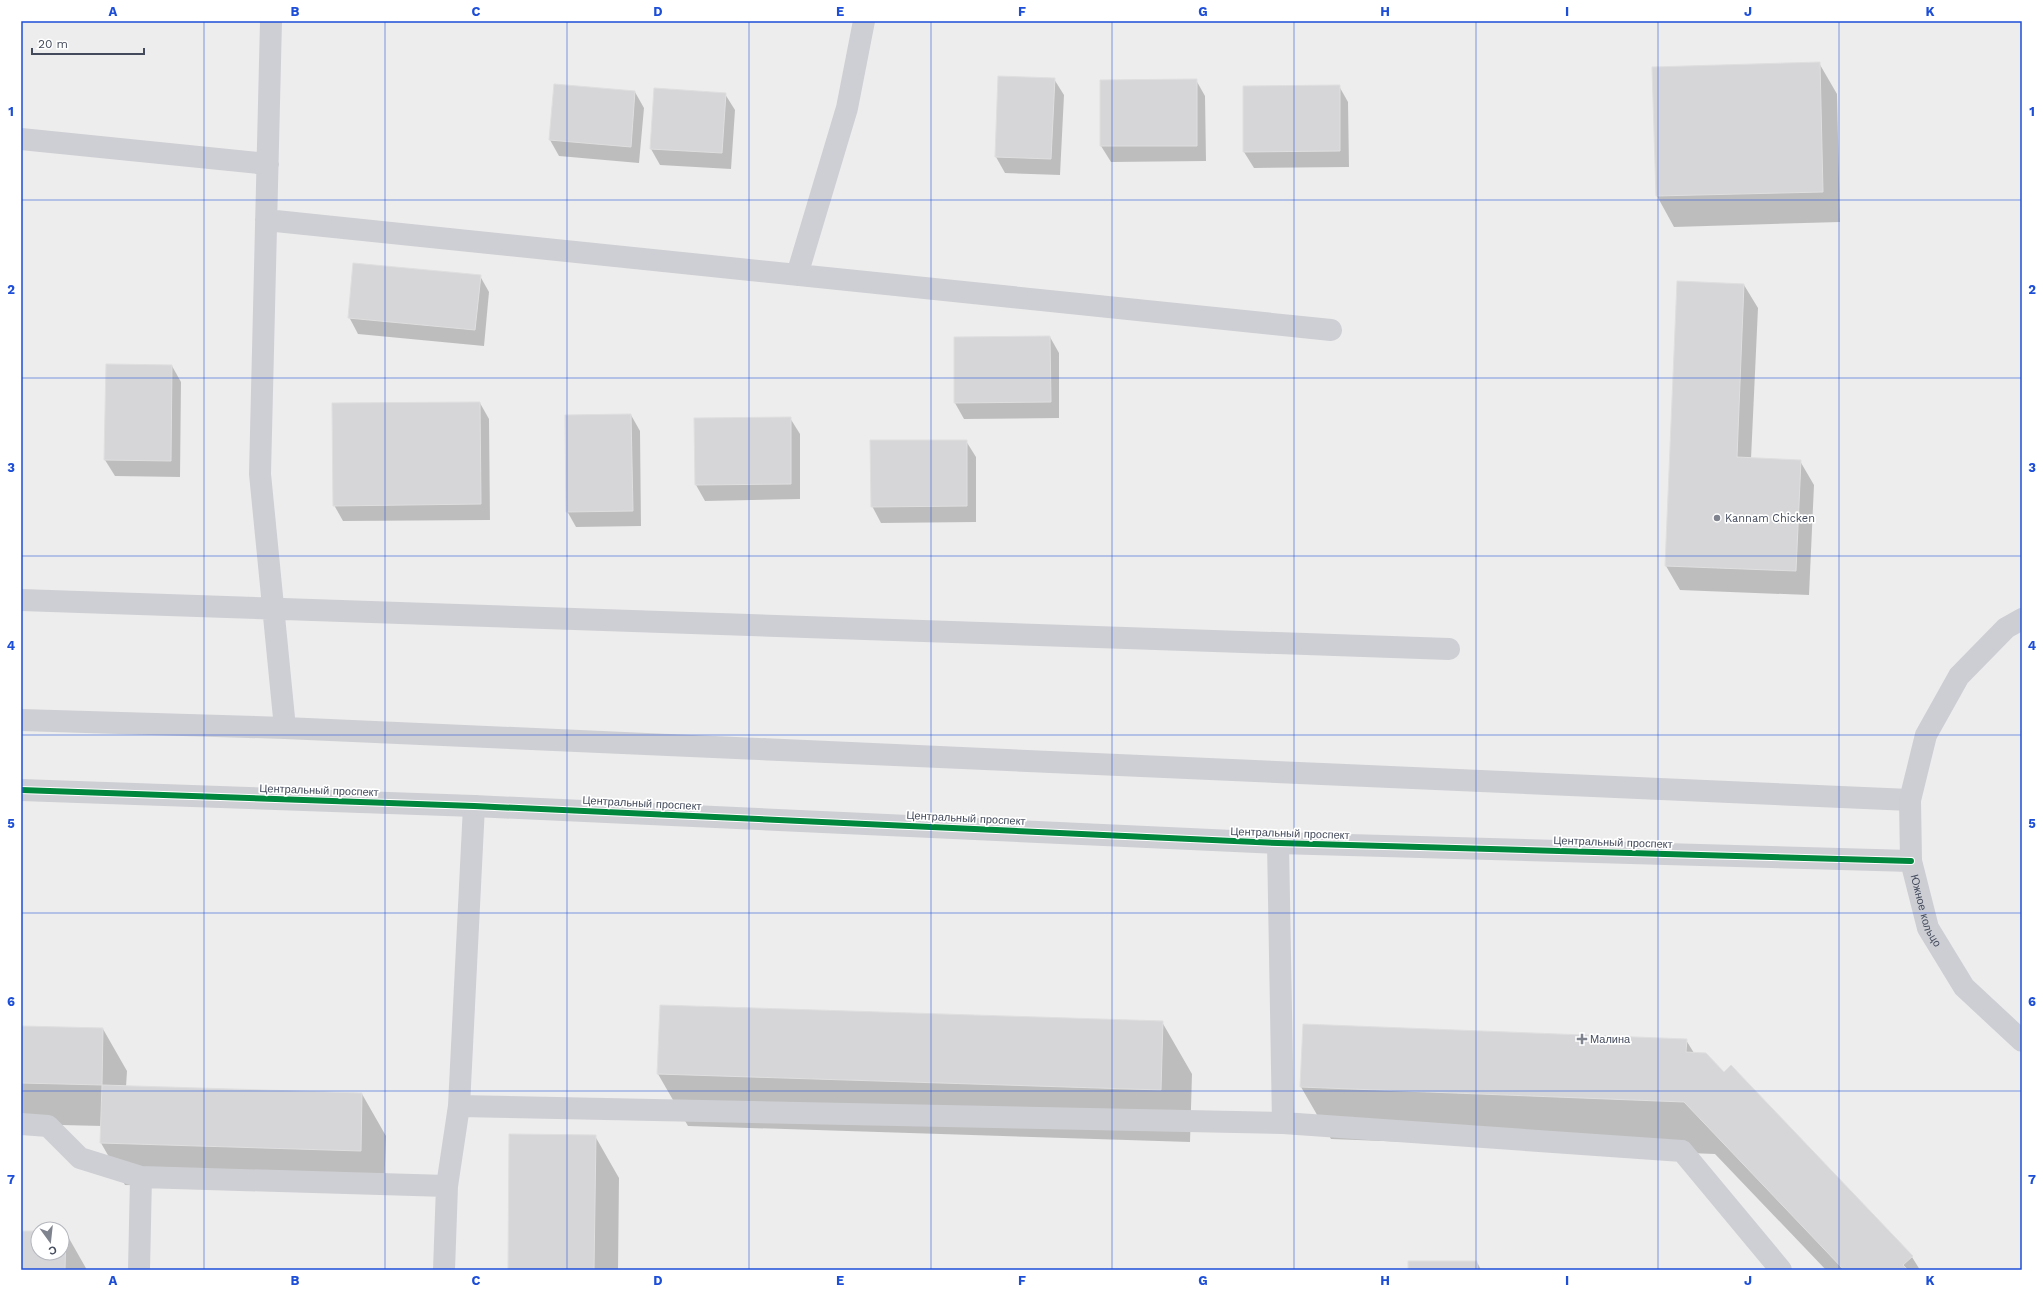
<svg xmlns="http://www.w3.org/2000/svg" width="2043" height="1291" viewBox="0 0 2043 1291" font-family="'Work Sans',sans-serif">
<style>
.shadow{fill:#0003}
.building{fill:#d6d6d9;stroke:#dfdfe0}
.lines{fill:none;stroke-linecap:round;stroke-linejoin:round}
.service{stroke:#cecfd4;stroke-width:22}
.tertiary{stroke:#cecfd4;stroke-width:22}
.secondary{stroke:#ccced4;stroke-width:22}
.cycleway-casing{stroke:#fff;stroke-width:8}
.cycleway{stroke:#00873e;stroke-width:6}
.grid{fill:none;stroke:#1d4ed8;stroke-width:1;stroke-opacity:0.55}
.poi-dot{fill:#7f838e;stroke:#fff;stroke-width:1.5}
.labels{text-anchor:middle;stroke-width:3.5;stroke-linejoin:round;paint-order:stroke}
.poi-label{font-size:11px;fill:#434a5b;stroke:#fff;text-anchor:start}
.street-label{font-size:11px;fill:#434a5b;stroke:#fff}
.neatline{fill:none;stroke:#1d4ed8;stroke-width:1.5}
.grid-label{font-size:13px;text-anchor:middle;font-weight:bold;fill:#1d4ed8}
</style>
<rect width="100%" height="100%" fill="#eeeded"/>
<path class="shadow" d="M 1819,63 L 1837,94 L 1840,222 L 1674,227 L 1657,196 L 1653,68 Z
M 1054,79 L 1064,95 L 1060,175 L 1005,173 L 996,157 Z
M 1196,80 L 1205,96 L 1206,161 L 1111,162 L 1101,146 L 1101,81 Z
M 555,85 L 635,92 L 644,108 L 639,163 L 559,156 L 550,140 Z
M 1339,86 L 1348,102 L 1349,167 L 1254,168 L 1244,152 Z
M 725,94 L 735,110 L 731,169 L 660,165 L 651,149 Z
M 480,276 L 489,292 L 484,346 L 358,334 L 349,317 Z
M 1678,282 L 1744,285 L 1758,308 L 1751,459 L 1800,461 L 1814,485 L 1809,595 L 1680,590 L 1666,566 Z
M 1050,337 L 1059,353 L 1059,418 L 964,419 L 955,403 Z
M 107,365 L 172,366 L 181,382 L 180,477 L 115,476 L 105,460 Z
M 480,403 L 489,419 L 490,520 L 343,521 L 334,505 Z
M 631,415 L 640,431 L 641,526 L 576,527 L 567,511 Z
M 790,418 L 800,434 L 800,499 L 705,501 L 696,485 Z
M 966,441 L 976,457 L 976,522 L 881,523 L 872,506 Z
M 1162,1022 L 1192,1074 L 1190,1142 L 688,1126 L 658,1074 Z
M 21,1027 L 103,1029 L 127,1071 L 126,1087 L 362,1094 L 386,1136 L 384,1192 L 125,1185 L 101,1143 L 102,1126 L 21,1124 Z
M 1686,1040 L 1694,1053 L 1724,1073 L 1731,1067 L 1912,1257 L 1920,1270 L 1826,1270 L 1715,1154 L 1331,1139 L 1301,1087 Z
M 595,1136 L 619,1178 L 618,1270 L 509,1270 Z
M 21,1232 L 38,1232 L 38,1253 L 62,1253 L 62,1233 L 66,1233 L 87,1270 L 21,1270 Z
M 1477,1262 L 1481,1270 L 1409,1270 Z"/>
<path class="building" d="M 1820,62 L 1823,192 L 1656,196 L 1652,67 Z
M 998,76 L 1055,78 L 1051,159 L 995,157 Z
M 1197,79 L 1197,146 L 1100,146 L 1100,80 Z
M 554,84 L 635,91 L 631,147 L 549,140 Z
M 1340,85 L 1340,151 L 1243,152 L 1243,86 Z
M 654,88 L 726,93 L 722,153 L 650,149 Z
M 353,263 L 481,275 L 475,330 L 348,318 Z
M 1677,281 L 1744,284 L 1737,457 L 1801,460 L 1796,571 L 1665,566 Z
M 1050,336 L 1051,402 L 954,403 L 954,337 Z
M 106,364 L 172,365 L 171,461 L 104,460 Z
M 480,402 L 481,504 L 333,506 L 332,403 Z
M 631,414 L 633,511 L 566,512 L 565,415 Z
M 791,417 L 791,484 L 695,485 L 694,418 Z
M 870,440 L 967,440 L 967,506 L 871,507 Z
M 660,1005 L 1163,1021 L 1161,1090 L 657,1074 Z
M 1303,1024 L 1687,1039 L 1686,1052 L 1706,1053 L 1724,1072 L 1731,1065 L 1913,1256 L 1903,1265 L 1908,1270 L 1844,1270 L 1684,1102 L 1300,1087 Z
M 21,1026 L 103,1028 L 102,1085 L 21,1083 Z
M 102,1085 L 362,1093 L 361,1151 L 100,1143 Z
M 509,1134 L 596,1135 L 594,1270 L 508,1270 Z
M 21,1231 L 38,1231 L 38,1253 L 62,1253 L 62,1232 L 66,1232 L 65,1270 L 21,1270 Z
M 1408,1261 L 1477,1261 L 1477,1270 L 1408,1270 Z"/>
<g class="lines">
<path class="service" d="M 271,21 L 260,474 L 285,728
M 21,139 L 268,164
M 266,220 L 1331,330
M 797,275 L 847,108 L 864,21
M 21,600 L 1449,649
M 459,1106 L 1283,1123 L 1278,843
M 1283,1123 L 1682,1151 L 1781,1270
M 21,1124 L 48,1126 L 80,1158 L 141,1177 L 447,1186 L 459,1106 L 474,806
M 139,1270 L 141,1177
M 444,1270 L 447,1186"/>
<path class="tertiary" d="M 21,720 L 285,728 L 1910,800
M 21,790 L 474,806 L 1278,843 L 1911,861"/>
<path class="secondary" id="s1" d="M 2022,619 L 2006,628 L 1959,676 L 1926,735 L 1910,800 L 1911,861 L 1928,928 L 1964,987 L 2022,1041"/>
<g class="cycleway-casing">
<path id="cycleway" d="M 21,790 L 474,806 L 1278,843 L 1911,861"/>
</g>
<use href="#cycleway" class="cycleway"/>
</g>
<path class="grid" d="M 204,21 L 204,1270M 385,21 L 385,1270M 567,21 L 567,1270M 749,21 L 749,1270M 931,21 L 931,1270M 1112,21 L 1112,1270M 1294,21 L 1294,1270M 1476,21 L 1476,1270M 1658,21 L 1658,1270M 1839,21 L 1839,1270M 21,200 L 2022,200M 21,378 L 2022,378M 21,556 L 2022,556M 21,735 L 2022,735M 21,913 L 2022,913M 21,1091 L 2022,1091"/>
<g class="poi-dot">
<circle cx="1717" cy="518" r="4"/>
<path d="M1580 1033h4v4h4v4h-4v4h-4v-4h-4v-4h4z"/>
</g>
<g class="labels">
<g class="poi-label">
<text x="1725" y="522">Kannam Chicken</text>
<text x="1590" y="1043">Малина</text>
</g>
<g class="street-label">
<text transform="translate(319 790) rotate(2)" y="4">Центральный проспект</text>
<text transform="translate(642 803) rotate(3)" y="4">Центральный проспект</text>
<text transform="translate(966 818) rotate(3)" y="4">Центральный проспект</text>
<text transform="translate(1290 833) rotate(2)" y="4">Центральный проспект</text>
<text transform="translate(1613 842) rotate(2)" y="4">Центральный проспект</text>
<text dy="4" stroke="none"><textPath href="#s1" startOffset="333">Южное кольцо</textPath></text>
</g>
</g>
<rect width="2043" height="1291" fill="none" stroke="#ffffff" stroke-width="44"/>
<g transform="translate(50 1241) rotate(165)"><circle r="19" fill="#ffffff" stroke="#b4b7bd"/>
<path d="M0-3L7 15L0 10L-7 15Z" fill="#7f838e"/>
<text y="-6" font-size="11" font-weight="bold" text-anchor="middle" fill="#434a5b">С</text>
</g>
<path d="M32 48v6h112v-6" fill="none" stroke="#434a5b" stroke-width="2"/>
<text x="38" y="48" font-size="12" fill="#434a5b" stroke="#ffffff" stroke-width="3" paint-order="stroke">20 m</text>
<rect x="22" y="22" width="1999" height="1247" class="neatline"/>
<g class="grid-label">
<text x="113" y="16">A</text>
<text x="295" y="16">B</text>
<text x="476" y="16">C</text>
<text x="658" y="16">D</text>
<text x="840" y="16">E</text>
<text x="1022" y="16">F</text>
<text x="1203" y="16">G</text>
<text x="1385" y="16">H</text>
<text x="1567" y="16">I</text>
<text x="1748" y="16">J</text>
<text x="1930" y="16">K</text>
<text x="11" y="116">1</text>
<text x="2032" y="116">1</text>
<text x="11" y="294">2</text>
<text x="2032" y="294">2</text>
<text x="11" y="472">3</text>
<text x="2032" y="472">3</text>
<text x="11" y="650">4</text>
<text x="2032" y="650">4</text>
<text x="11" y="828">5</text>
<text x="2032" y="828">5</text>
<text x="11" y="1006">6</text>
<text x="2032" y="1006">6</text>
<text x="11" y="1184">7</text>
<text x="2032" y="1184">7</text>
<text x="113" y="1285">A</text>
<text x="295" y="1285">B</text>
<text x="476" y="1285">C</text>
<text x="658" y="1285">D</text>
<text x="840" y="1285">E</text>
<text x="1022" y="1285">F</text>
<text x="1203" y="1285">G</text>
<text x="1385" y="1285">H</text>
<text x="1567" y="1285">I</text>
<text x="1748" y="1285">J</text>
<text x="1930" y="1285">K</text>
</g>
</svg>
